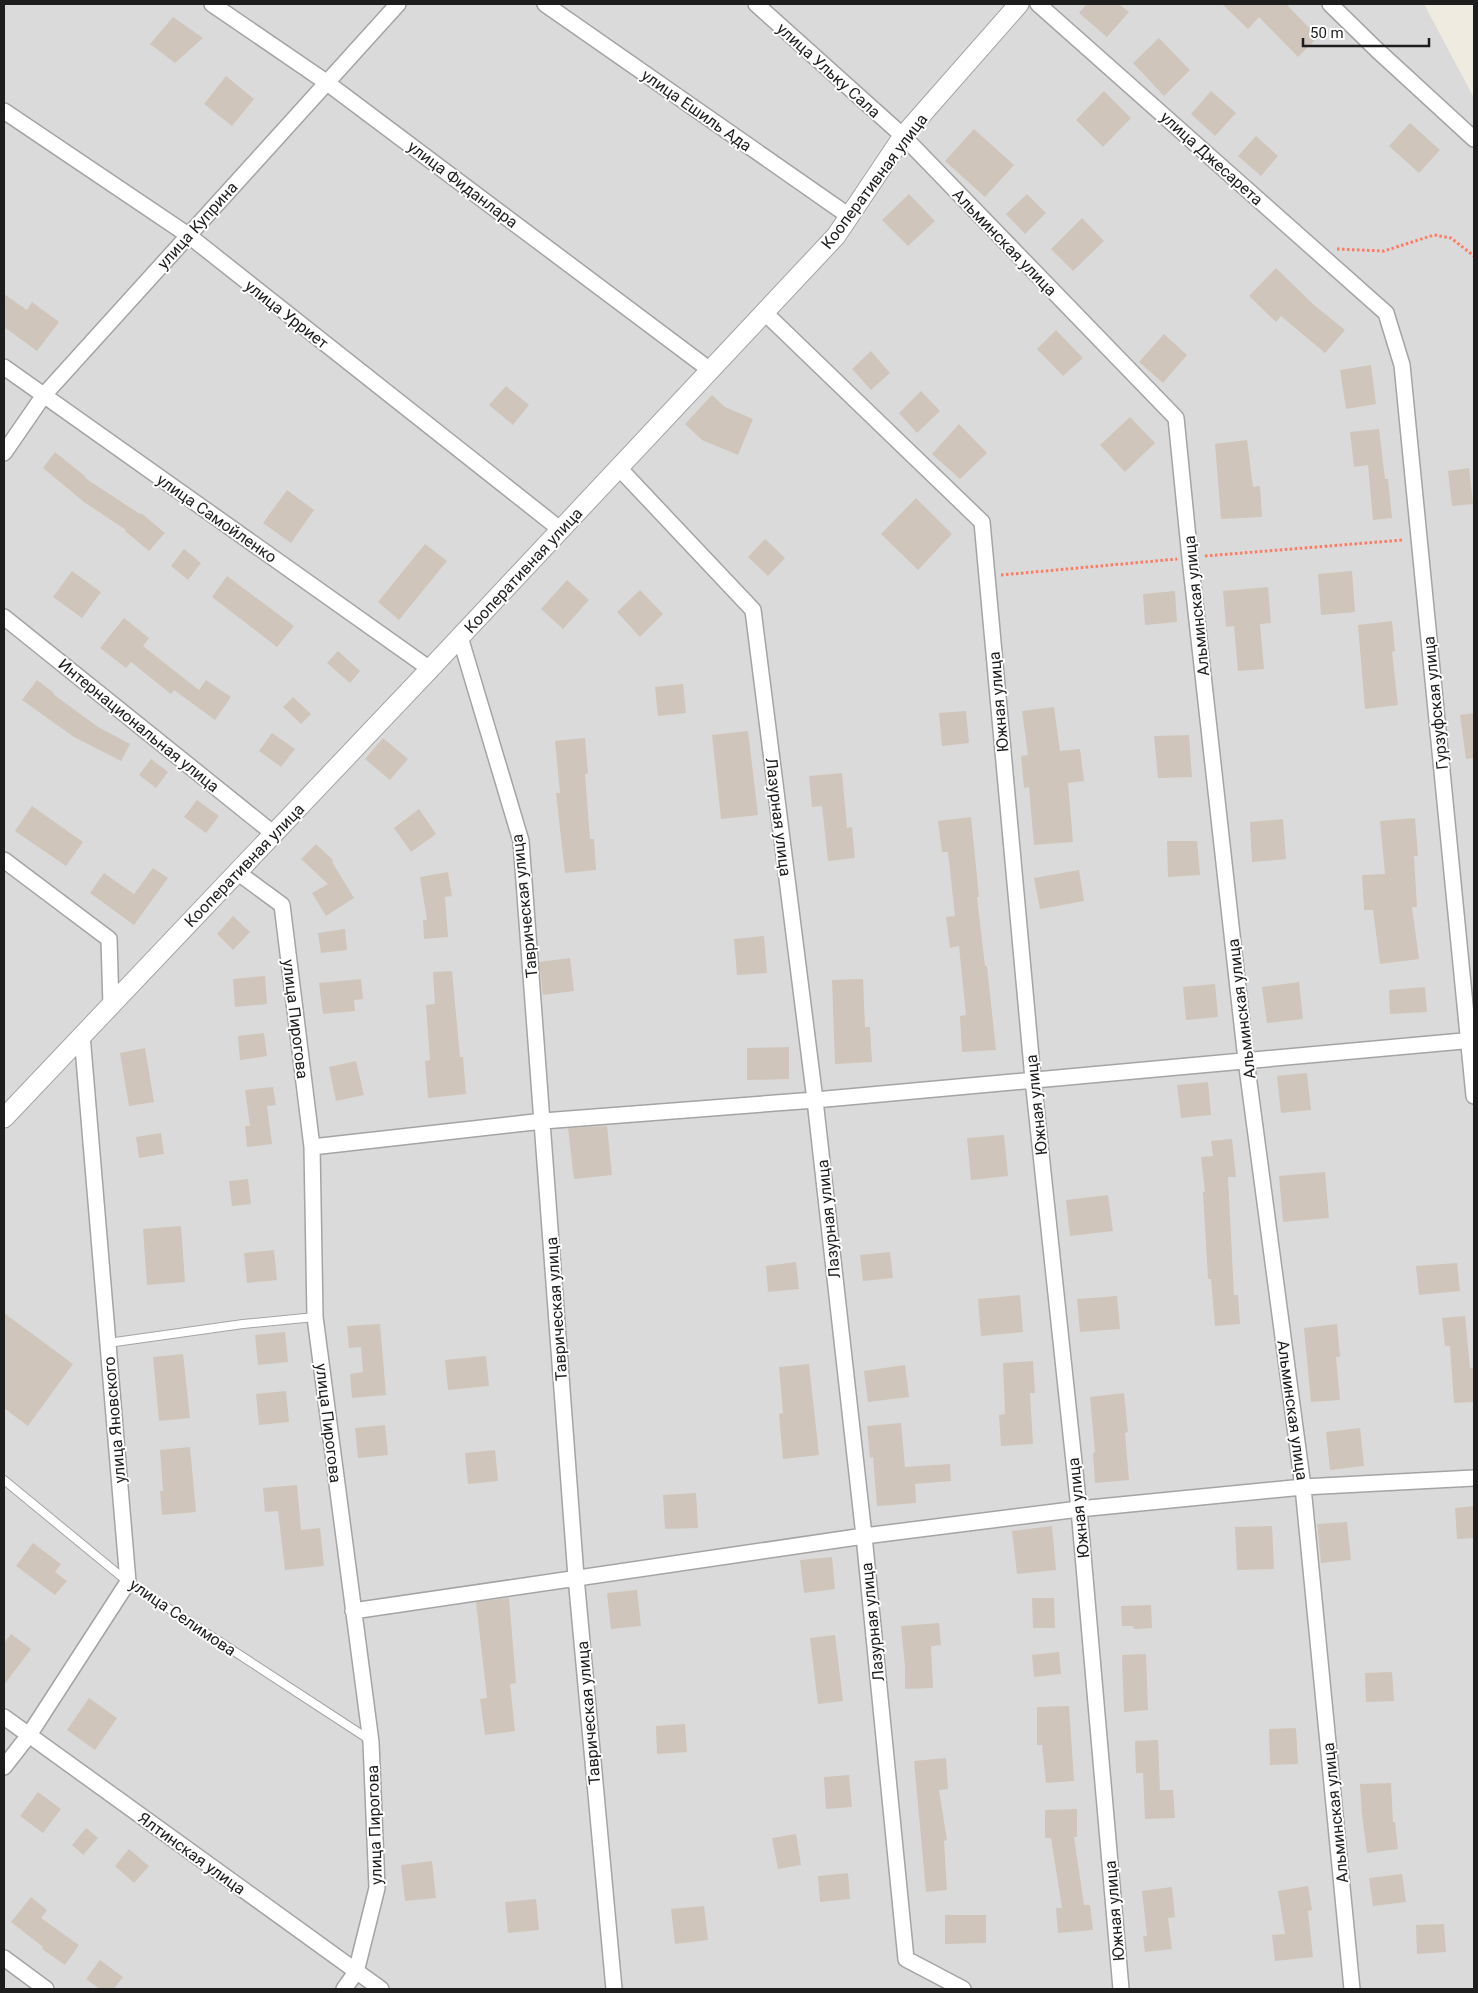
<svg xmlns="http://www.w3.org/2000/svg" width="1478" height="1993" viewBox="0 0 1478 1993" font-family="Roboto,sans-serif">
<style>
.residential{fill:#dbdada}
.building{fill:#cfc5ba}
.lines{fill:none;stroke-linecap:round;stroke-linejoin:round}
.service-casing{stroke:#a4a4a4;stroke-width:10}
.minor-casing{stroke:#a4a4a4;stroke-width:18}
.tertiary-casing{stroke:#a4a4a4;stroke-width:21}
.path{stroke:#ff7b62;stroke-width:3;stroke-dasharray:2.5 2.5;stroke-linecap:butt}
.service{stroke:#fff;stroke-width:8}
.minor{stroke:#fff;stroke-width:15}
.tertiary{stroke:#fff;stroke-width:19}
.labels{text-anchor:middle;stroke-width:4;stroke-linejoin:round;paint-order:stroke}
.street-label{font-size:16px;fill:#1d1d1d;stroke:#fff}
</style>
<rect width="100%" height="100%" fill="#efebe1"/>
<path class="residential" d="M 4,4 L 1424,4 L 1474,98 L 1474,1989 L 4,1989 Z"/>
<path class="building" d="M 1087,4 L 1119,4 L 1129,12 L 1107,37 L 1079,13 Z
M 1222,4 L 1286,4 L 1318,37 L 1298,57 L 1259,17 L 1248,29 Z
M 173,17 L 203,38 L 175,63 L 150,44 Z
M 1159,38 L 1190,70 L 1164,96 L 1133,63 Z
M 226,76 L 254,99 L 232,126 L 204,104 Z
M 1104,91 L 1131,118 L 1103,147 L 1076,120 Z
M 1211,91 L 1236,113 L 1215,136 L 1191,114 Z
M 1410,123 L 1440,150 L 1419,173 L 1389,146 Z
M 974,129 L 1014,165 L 985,197 L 945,161 Z
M 1256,136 L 1278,156 L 1261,176 L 1238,156 Z
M 909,194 L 935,221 L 908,246 L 882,220 Z
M 1027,194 L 1046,213 L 1025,234 L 1006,214 Z
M 1082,218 L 1104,241 L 1073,271 L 1051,249 Z
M 1276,268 L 1314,305 L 1345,330 L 1325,353 L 1281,316 L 1276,322 L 1249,296 Z
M 4,294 L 27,310 L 32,302 L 59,322 L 37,351 L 4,327 Z
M 1056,330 L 1083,358 L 1063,376 L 1037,349 Z
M 1164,334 L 1187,355 L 1163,383 L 1139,362 Z
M 871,351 L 890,373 L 871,390 L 852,369 Z
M 1371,365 L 1376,404 L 1346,409 L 1340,370 Z
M 506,386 L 529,405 L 513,425 L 489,405 Z
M 921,391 L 940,411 L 917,433 L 899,413 Z
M 712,395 L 725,407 L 753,419 L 738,455 L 702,440 L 685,424 Z
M 1130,417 L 1155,443 L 1125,472 L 1100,445 Z
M 959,424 L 987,453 L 960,479 L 932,454 Z
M 1379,429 L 1385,479 L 1388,479 L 1392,518 L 1373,520 L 1368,465 L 1354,467 L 1350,432 Z
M 1247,440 L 1253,487 L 1260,486 L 1262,517 L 1221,519 L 1215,444 Z
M 55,452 L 86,477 L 85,478 L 140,514 L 141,513 L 165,533 L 149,551 L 125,531 L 126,530 L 84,502 L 43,468 Z
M 1469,468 L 1473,504 L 1452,506 L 1448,471 Z
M 287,490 L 314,510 L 291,543 L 263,523 Z
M 916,498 L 952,534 L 918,570 L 881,534 Z
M 765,539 L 785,558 L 768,576 L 748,557 Z
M 425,544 L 447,561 L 399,620 L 378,602 Z
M 184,549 L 201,563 L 188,580 L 171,566 Z
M 72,571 L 101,592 L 82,618 L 53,597 Z
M 1352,571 L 1355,612 L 1321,615 L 1318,574 Z
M 227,576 L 294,626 L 277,647 L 212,597 Z
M 567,580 L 589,600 L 563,629 L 541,609 Z
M 1268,587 L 1271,623 L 1260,624 L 1264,669 L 1238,671 L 1234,626 L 1226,627 L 1223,591 Z
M 640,590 L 663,614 L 640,637 L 617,612 Z
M 1175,591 L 1177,622 L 1145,625 L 1143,594 Z
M 124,618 L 149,638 L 143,646 L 199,690 L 206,680 L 231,697 L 215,720 L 174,690 L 171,694 L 131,662 L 126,668 L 100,648 Z
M 1392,621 L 1395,651 L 1392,652 L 1398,705 L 1365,709 L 1358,625 Z
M 338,651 L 360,671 L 350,683 L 327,663 Z
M 37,680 L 54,693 L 53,694 L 98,727 L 130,744 L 121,761 L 74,737 L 22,700 Z
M 683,684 L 686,713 L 658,716 L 655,687 Z
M 293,697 L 311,714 L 301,724 L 283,707 Z
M 1054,707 L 1060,751 L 1080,749 L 1084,781 L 1068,783 L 1073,842 L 1034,845 L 1029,787 L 1024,788 L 1021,756 L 1028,755 L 1022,711 Z
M 966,711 L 969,743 L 942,746 L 939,713 Z
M 1474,713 L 1474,758 L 1466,759 L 1460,715 Z
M 748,731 L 758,815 L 721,819 L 712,735 Z
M 272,733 L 295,749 L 281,767 L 259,751 Z
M 1189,735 L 1192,777 L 1158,778 L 1154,736 Z
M 383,738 L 408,759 L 390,780 L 365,759 Z
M 585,738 L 588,774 L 585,774 L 590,839 L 594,839 L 596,870 L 565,873 L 556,793 L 560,793 L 555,741 Z
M 151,759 L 168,772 L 156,788 L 139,775 Z
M 842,773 L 847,828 L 852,827 L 855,858 L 828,861 L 822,806 L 812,807 L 809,776 Z
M 197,800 L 219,816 L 206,833 L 184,817 Z
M 32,806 L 83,842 L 66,866 L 15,831 Z
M 419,809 L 436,834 L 411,852 L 394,828 Z
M 971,817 L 979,897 L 977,897 L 985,966 L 987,966 L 996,1050 L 962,1052 L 960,1016 L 966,1015 L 959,946 L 950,948 L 946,917 L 955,916 L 948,852 L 942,852 L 938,821 Z
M 1415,818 L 1418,856 L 1414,856 L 1417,907 L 1412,907 L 1419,959 L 1380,964 L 1373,910 L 1364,910 L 1362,875 L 1385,874 L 1380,821 Z
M 1283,819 L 1286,859 L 1252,862 L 1250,822 Z
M 1167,841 L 1197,841 L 1200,875 L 1168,877 Z
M 316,844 L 333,860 L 332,862 L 354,898 L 326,916 L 312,893 L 328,884 L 301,859 Z
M 153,868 L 168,878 L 134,925 L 90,893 L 104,873 L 134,894 Z
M 1079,870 L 1084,901 L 1040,909 L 1034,878 Z
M 448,872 L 452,896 L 445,897 L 448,937 L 424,939 L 423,920 L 427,920 L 420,877 Z
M 233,916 L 250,932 L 233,950 L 217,934 Z
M 345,929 L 347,950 L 321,953 L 318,933 Z
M 764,936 L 767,973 L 737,975 L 734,939 Z
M 570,958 L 574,991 L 543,995 L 539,962 Z
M 452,971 L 460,1057 L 463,1057 L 466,1094 L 428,1098 L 425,1061 L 430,1060 L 426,1005 L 435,1004 L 433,972 Z
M 265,976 L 267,1004 L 235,1007 L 233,979 Z
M 361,979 L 363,999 L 354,1000 L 355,1011 L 323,1014 L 319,983 Z
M 863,979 L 865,1027 L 870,1027 L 872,1062 L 835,1064 L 832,980 Z
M 1299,982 L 1303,1019 L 1267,1023 L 1262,987 Z
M 1215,984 L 1218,1017 L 1186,1020 L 1183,987 Z
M 1425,987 L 1427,1012 L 1390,1014 L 1389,990 Z
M 264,1033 L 267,1056 L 240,1060 L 238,1036 Z
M 789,1047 L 789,1079 L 747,1080 L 747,1048 Z
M 145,1048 L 154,1102 L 129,1106 L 120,1053 Z
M 356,1061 L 364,1095 L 336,1101 L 329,1067 Z
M 1307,1073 L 1311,1110 L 1281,1113 L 1277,1076 Z
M 1208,1082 L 1211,1115 L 1181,1118 L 1177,1085 Z
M 273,1087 L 276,1105 L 267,1106 L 272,1144 L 247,1147 L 245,1126 L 250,1126 L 245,1090 Z
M 607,1126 L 612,1175 L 574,1179 L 568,1128 Z
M 161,1133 L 164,1154 L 139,1158 L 136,1137 Z
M 1004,1135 L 1008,1176 L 971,1180 L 967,1138 Z
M 1232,1139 L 1236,1177 L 1228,1177 L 1234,1295 L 1238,1295 L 1240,1324 L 1215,1326 L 1211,1279 L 1208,1279 L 1203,1192 L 1205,1192 L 1201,1157 L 1213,1156 L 1211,1141 Z
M 1325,1172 L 1329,1218 L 1283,1222 L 1279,1176 Z
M 248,1179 L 251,1204 L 232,1206 L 229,1181 Z
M 1108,1195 L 1113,1231 L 1070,1236 L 1066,1200 Z
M 181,1226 L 185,1282 L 147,1285 L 143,1229 Z
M 274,1250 L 277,1280 L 247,1283 L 244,1253 Z
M 890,1252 L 893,1278 L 863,1281 L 860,1255 Z
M 796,1262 L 799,1289 L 768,1292 L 766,1266 Z
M 1457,1263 L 1460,1291 L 1419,1295 L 1416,1266 Z
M 1020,1295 L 1023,1332 L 981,1336 L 978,1299 Z
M 1117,1296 L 1120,1329 L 1080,1332 L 1077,1299 Z
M 4,1313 L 73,1364 L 28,1426 L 4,1408 Z
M 1465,1316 L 1470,1368 L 1474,1368 L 1474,1402 L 1454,1403 L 1450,1346 L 1445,1346 L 1442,1318 Z
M 380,1324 L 386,1395 L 352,1398 L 350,1374 L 363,1372 L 361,1347 L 349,1348 L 347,1326 Z
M 1337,1324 L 1340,1357 L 1336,1357 L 1340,1400 L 1311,1402 L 1304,1328 Z
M 285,1332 L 288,1362 L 258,1365 L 255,1335 Z
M 183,1354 L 190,1418 L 159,1421 L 153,1357 Z
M 486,1356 L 489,1386 L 448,1390 L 445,1360 Z
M 1033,1361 L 1035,1393 L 1030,1393 L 1033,1444 L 1001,1446 L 999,1415 L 1005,1414 L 1003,1363 Z
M 809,1364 L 819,1455 L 783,1459 L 779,1414 L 783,1413 L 779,1367 Z
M 905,1365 L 909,1397 L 868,1402 L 864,1371 Z
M 286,1391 L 289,1422 L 259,1425 L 256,1394 Z
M 1124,1393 L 1128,1432 L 1125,1433 L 1129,1480 L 1095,1483 L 1093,1453 L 1095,1452 L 1090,1397 Z
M 901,1423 L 905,1467 L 950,1464 L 951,1481 L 915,1484 L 916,1503 L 877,1506 L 873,1457 L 870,1458 L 867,1426 Z
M 385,1425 L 388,1455 L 358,1458 L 355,1428 Z
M 1360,1428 L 1364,1466 L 1330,1470 L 1326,1432 Z
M 190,1447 L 196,1512 L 162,1515 L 160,1491 L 163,1491 L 160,1450 Z
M 495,1450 L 498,1481 L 468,1484 L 465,1453 Z
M 297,1485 L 301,1530 L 320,1528 L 324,1566 L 285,1570 L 278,1511 L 265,1512 L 263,1488 Z
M 696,1493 L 698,1528 L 665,1529 L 663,1495 Z
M 1474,1506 L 1474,1538 L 1457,1539 L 1455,1508 Z
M 1347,1522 L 1351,1560 L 1321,1563 L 1317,1524 Z
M 1052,1526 L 1056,1570 L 1017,1574 L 1012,1531 Z
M 1272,1526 L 1274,1569 L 1237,1570 L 1235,1527 Z
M 33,1543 L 61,1564 L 55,1572 L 67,1581 L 55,1595 L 16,1566 Z
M 832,1557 L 835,1589 L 804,1593 L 800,1560 Z
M 637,1590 L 641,1626 L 611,1629 L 607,1593 Z
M 509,1598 L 516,1683 L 510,1684 L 515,1731 L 485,1735 L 480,1699 L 487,1698 L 476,1602 Z
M 1032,1598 L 1054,1598 L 1055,1628 L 1033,1628 Z
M 1151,1605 L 1152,1628 L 1134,1629 L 1133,1626 L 1122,1626 L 1121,1606 Z
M 939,1623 L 941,1645 L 931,1646 L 933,1688 L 905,1689 L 905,1667 L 901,1626 Z
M 11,1634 L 31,1649 L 4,1685 L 4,1643 Z
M 835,1635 L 843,1701 L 818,1704 L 810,1638 Z
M 1059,1652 L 1061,1674 L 1034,1677 L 1032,1655 Z
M 1146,1654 L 1148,1710 L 1124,1712 L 1122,1655 Z
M 1392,1672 L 1394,1701 L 1366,1702 L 1365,1673 Z
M 89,1698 L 117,1718 L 95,1750 L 67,1730 Z
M 1069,1706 L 1074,1781 L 1046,1783 L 1042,1745 L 1037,1745 L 1037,1707 Z
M 685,1724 L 687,1752 L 657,1754 L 656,1726 Z
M 1296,1728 L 1298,1764 L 1270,1765 L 1269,1729 Z
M 1158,1740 L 1160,1790 L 1173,1790 L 1175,1818 L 1145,1819 L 1143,1773 L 1136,1773 L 1135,1741 Z
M 946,1758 L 948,1789 L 939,1790 L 947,1840 L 944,1841 L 947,1890 L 926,1892 L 914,1761 Z
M 849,1775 L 852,1807 L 826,1809 L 824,1777 Z
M 1391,1783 L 1393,1822 L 1395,1822 L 1398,1849 L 1367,1853 L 1362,1815 L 1360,1784 Z
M 38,1792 L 61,1809 L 43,1833 L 20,1816 Z
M 1077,1809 L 1077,1837 L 1074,1837 L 1084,1905 L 1090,1905 L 1093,1930 L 1058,1933 L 1056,1908 L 1062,1908 L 1051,1838 L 1045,1838 L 1045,1810 Z
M 86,1828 L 98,1838 L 83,1855 L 72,1845 Z
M 796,1834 L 801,1865 L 778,1869 L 772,1838 Z
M 129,1849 L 149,1866 L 134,1883 L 115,1866 Z
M 432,1861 L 436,1898 L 405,1901 L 401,1865 Z
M 848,1873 L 850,1899 L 820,1902 L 818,1876 Z
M 1402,1874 L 1406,1902 L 1373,1906 L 1369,1878 Z
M 1308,1886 L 1312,1910 L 1308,1911 L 1313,1957 L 1275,1961 L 1272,1935 L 1285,1934 L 1278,1891 Z
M 1172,1887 L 1175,1917 L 1168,1918 L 1172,1949 L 1145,1952 L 1143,1936 L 1147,1936 L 1142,1891 Z
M 31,1897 L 47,1910 L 41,1918 L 79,1945 L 65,1965 L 42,1949 L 43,1947 L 11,1922 Z
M 536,1899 L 539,1930 L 508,1933 L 505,1902 Z
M 704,1906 L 708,1940 L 675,1944 L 671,1909 Z
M 945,1915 L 986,1915 L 986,1943 L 945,1944 Z
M 1444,1924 L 1446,1952 L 1417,1954 L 1416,1925 Z
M 100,1960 L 123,1977 L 114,1989 L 100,1989 L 86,1979 Z"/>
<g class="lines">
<g class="service-casing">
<path id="service" d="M 108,1343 L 243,1324 L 315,1317
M 4,1480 L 128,1582 L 370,1740"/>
</g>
<g class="minor-casing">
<path id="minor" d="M 212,4 L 326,82 L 710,370
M 545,4 L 849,216
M 756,4 L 903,136 L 1176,418 L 1190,558 L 1246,1060 L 1303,1487 L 1352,1989
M 1038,4 L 1386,313 L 1402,365 L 1474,1096
M 1330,4 L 1376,49 L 1474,139
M 4,111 L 188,235 L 561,530
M 764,312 L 982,522 L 1033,1079 L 1079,1509 L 1121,1989
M 4,367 L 430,669
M 4,453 L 44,395 L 398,4
M 619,468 L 753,610 L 815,1100 L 864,1536 L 906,1959 L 963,1989
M 4,617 L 274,834
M 460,637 L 521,841 L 576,1577 L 614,1989
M 4,860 L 109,939 L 111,1006
M 237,872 L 282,905 L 312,1147 L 315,1317 L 371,1742 L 377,1888 L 356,1972 L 344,1989
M 312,1147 L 543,1121 L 815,1100 L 1474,1040
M 353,1611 L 864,1536 L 1079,1509 L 1303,1487 L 1474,1478
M 4,1717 L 381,1989
M 4,1767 L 29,1735 L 128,1582 L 82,1035
M 4,1958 L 46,1989"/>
</g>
<g class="tertiary-casing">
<path id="tertiary" d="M 4,1118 L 430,669 L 836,236 L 903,136 L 1019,4"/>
</g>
<path class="path" d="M 1337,249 L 1384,251 L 1434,235 L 1451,238 L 1474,256
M 1205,556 L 1403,540
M 1001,575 L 1177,559"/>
<use href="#service" class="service"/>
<use href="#minor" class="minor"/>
<use href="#tertiary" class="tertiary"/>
</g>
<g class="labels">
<g class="street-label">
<text transform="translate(829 70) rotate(42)" y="6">улица Ульку Сала</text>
<text transform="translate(697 110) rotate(35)" y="6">улица Ешиль Ада</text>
<text transform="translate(1212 158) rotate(42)" y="6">улица Джесарета</text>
<text transform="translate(874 181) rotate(-53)" y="6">Кооперативная улица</text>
<text transform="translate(463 184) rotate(37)" y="6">улица Фиданлара</text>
<text transform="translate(197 225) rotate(-48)" y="6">улица Куприна</text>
<text transform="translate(1005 242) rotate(46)" y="6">Альминская улица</text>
<text transform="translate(287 314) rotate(38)" y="6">улица Урриет</text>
<text transform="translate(217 518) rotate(35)" y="6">улица Самойленко</text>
<text transform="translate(523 570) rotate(-47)" y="6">Кооперативная улица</text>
<text transform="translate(1196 606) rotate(-96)" y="6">Альминская улица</text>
<text transform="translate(998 702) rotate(-95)" y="6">Южная улица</text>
<text transform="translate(1435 703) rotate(-96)" y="6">Гурзуфская улица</text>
<text transform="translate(139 725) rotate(39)" y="6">Интернациональная улица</text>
<text transform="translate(779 817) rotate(83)" y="6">Лазурная улица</text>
<text transform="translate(244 865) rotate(-46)" y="6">Кооперативная улица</text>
<text transform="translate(524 906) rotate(-96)" y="6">Таврическая улица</text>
<text transform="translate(1241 1009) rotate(-97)" y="6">Альминская улица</text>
<text transform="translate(296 1019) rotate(83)" y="6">улица Пирогова</text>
<text transform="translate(1036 1105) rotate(-96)" y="6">Южная улица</text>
<text transform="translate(828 1219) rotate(-96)" y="6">Лазурная улица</text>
<text transform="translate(556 1309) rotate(-94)" y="6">Таврическая улица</text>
<text transform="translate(1293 1410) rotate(82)" y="6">Альминская улица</text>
<text transform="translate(114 1420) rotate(-95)" y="6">улица Яновского</text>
<text transform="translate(329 1423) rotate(83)" y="6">улица Пирогова</text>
<text transform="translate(1078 1508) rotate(-96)" y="6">Южная улица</text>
<text transform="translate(183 1617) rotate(34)" y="6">улица Селимова</text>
<text transform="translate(872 1622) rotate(-96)" y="6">Лазурная улица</text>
<text transform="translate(588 1713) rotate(-95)" y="6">Таврическая улица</text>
<text transform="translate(1335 1813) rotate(-96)" y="6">Альминская улица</text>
<text transform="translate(374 1825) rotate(-92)" y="6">улица Пирогова</text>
<text transform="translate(192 1853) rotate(36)" y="6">Ялтинская улица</text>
<text transform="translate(1114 1911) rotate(-95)" y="6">Южная улица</text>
</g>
</g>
<rect width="1478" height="1993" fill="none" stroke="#1d1d1d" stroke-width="10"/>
<path d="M1303 38v8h126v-8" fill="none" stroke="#1d1d1d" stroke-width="2.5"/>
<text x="1310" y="38" font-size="15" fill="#1d1d1d" stroke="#ffffff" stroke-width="4" paint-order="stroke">50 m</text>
</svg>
